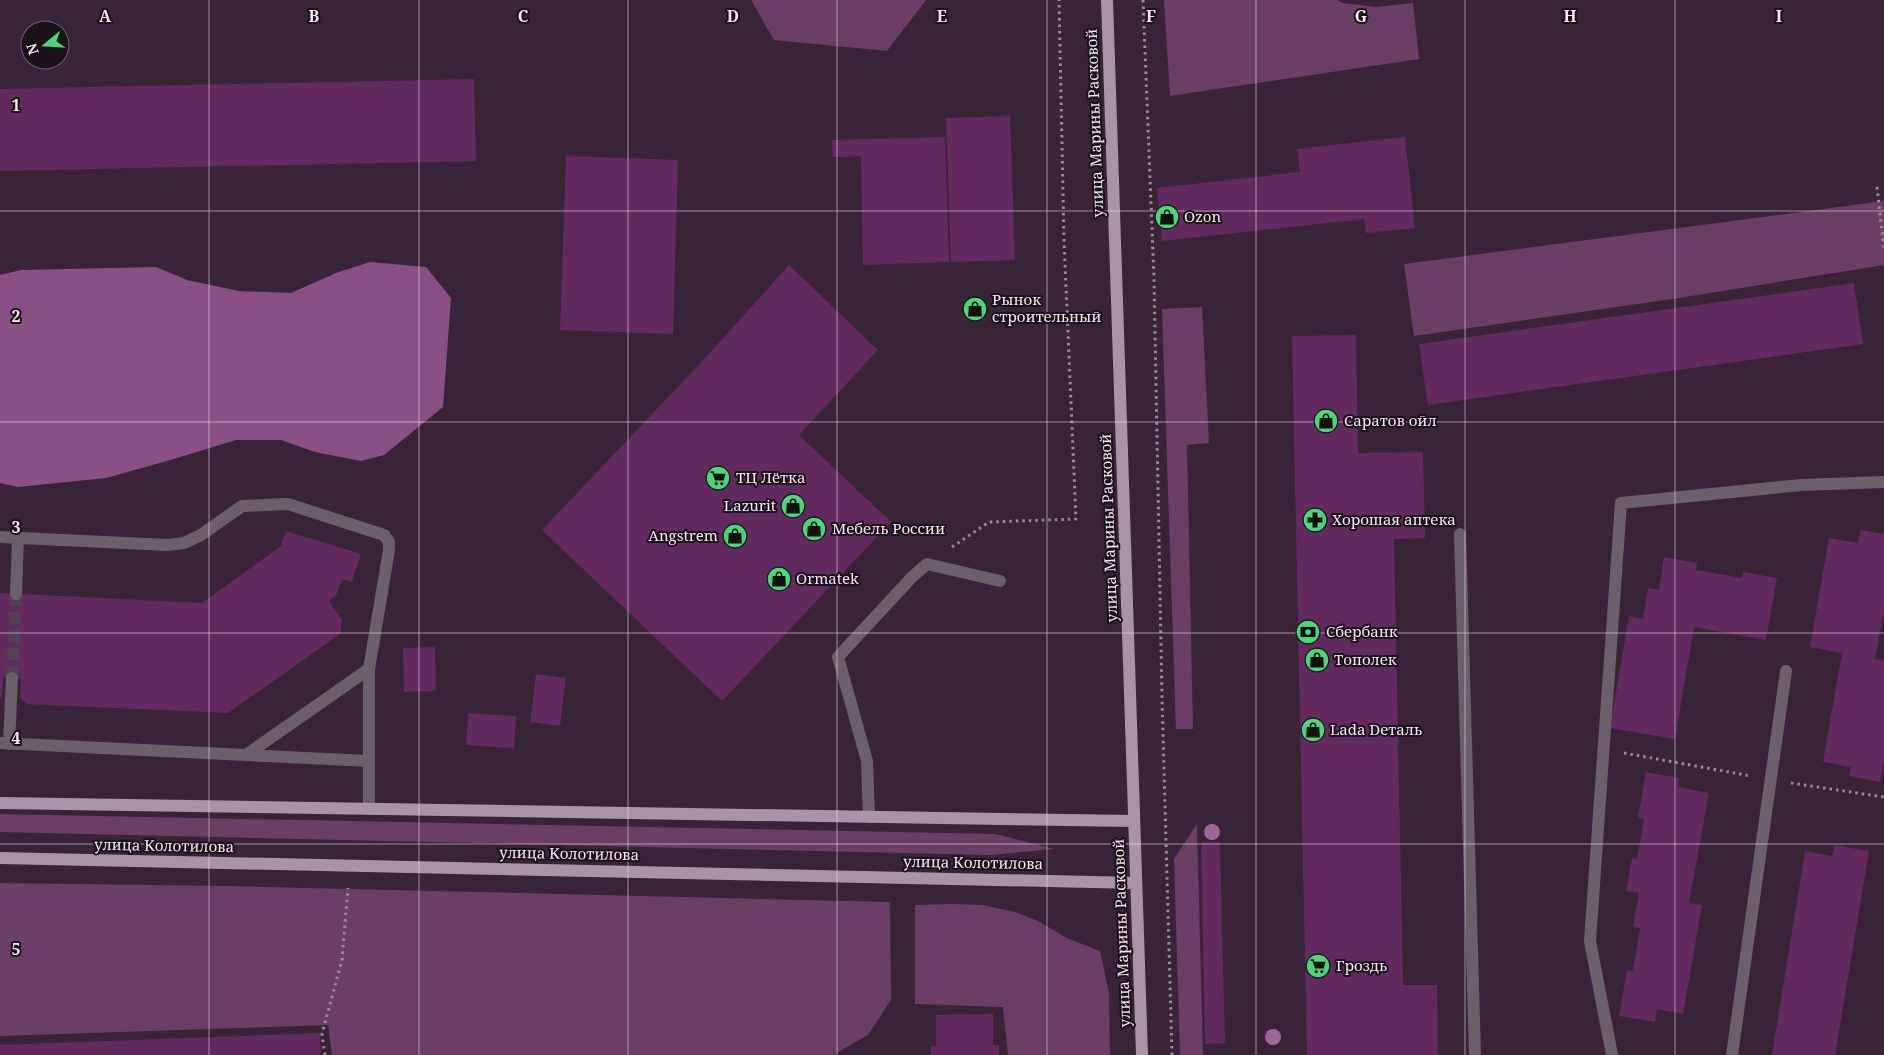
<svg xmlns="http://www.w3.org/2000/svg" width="1884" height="1055" viewBox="0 0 1884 1055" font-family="'Noto Serif',serif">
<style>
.green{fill:#6b3e66}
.water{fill:#8a4f84}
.building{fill:#622a5e}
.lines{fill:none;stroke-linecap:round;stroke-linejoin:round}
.minor-tunnel{stroke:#544152;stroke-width:12;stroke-dasharray:12 6;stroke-linecap:butt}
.path{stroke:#9b8b99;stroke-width:3;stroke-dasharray:2.5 4;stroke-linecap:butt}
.minor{stroke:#6b6069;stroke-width:12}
.major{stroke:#a993a6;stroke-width:12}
.tree{fill:#9e6799}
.grid{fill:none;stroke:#f5e7f3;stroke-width:1;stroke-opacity:0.55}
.labels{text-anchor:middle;stroke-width:4;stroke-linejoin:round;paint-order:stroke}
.street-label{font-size:15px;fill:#f5e7f3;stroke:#1a1119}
.poi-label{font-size:15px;fill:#f5e7f3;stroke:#1a1119;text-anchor:start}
.grid-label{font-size:16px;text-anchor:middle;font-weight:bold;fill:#f5e7f3;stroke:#1a1119;stroke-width:4;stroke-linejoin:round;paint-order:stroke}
</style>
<rect width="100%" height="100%" fill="#382436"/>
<path class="green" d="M 751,0 L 926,0 L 887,51 L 774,40 Z
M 1164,0 L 1338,0 L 1342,3 L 1377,7 L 1413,3 L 1419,59 L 1170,96 Z
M 1884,201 L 1884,265 L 1679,298 L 1414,336 L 1404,264 Z
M 1202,307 L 1209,443 L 1187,445 L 1193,729 L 1176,729 L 1162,309 Z
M 0,814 L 995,834 L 1054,849 L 990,855 L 0,832 Z
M 1197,824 L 1203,1055 L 1180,1055 L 1174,859 Z
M 0,883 L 226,886 L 890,902 L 891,1000 L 868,1035 L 833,1055 L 332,1055 L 328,1025 L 0,1036 Z
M 952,904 L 983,905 L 1015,912 L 1038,921 L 1067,938 L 1100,951 L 1109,994 L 1110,1055 L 1008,1055 L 1003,1007 L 915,1004 L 915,905 Z"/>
<path class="water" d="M 370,262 L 426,267 L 451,298 L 443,407 L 384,455 L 361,461 L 315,452 L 281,440 L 236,440 L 174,459 L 106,478 L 18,487 L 0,483 L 0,275 L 21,270 L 156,267 L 187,280 L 239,291 L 291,293 L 336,273 Z"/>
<path class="building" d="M 474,79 L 476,161 L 0,171 L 0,89 Z
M 1010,116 L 1015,260 L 951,262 L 946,118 Z
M 945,137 L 949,262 L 863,265 L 861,156 L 833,157 L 832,140 Z
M 1405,137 L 1415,228 L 1366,233 L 1364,219 L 1162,241 L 1157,188 L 1300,172 L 1297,149 Z
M 566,156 L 678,160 L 673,334 L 560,330 Z
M 789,265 L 878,350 L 799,435 L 891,522 L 722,701 L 542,530 L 708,355 Z
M 1854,283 L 1863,344 L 1428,405 L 1419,344 Z
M 1356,335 L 1358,453 L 1423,452 L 1425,538 L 1394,539 L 1403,985 L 1437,985 L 1438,1055 L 1307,1055 L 1292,336 Z
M 1861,530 L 1884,534 L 1884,611 L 1875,659 L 1884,660 L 1884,761 L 1880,782 L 1849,776 L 1851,767 L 1823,762 L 1842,653 L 1810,647 L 1829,538 L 1858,543 Z
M 286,531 L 361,554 L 352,582 L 342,579 L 337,595 L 329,601 L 342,620 L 340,634 L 228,713 L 27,704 L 20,697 L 21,679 L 3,678 L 2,696 L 0,698 L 0,593 L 202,603 L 281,546 Z
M 1664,557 L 1697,563 L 1696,570 L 1742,578 L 1743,572 L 1777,578 L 1766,640 L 1694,627 L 1675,739 L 1610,728 L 1629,616 L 1643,619 L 1648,588 L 1659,590 Z
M 435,647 L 436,691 L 404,692 L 403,648 Z
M 536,674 L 566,678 L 560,726 L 530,722 Z
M 468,713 L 516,716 L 514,748 L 466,745 Z
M 1646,772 L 1679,778 L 1678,787 L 1709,793 L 1689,903 L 1702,905 L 1683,1014 L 1657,1009 L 1655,1022 L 1619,1016 L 1627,970 L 1633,971 L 1640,928 L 1633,927 L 1639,893 L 1626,891 L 1632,858 L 1637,859 L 1644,819 L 1638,818 Z
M 1201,842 L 1220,842 L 1225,1043 L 1205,1044 Z
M 1834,845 L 1869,851 L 1835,1055 L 1772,1055 L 1805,851 L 1832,856 Z
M 993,1014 L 993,1045 L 999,1045 L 999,1055 L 931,1055 L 931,1046 L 936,1046 L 936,1015 Z
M 320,1033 L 321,1055 L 0,1055 L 0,1045 Z"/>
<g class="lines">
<path class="minor-tunnel" d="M 12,678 L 16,594"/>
<path class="path" d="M 1143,0 L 1154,279 L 1162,698 L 1172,1055
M 1877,187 L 1884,250
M 952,547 L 989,522 L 1076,519 L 1064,240 L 1059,0
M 1624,753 L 1751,776
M 1791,783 L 1884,797
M 325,1055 L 322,1034 L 342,960 L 348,888"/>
<path class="minor" d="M 1460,534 L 1475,1055
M 0,537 L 167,545 L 184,543 L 201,535 L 242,506 L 288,504 L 384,535 L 389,542 L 389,550 L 369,669 L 369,809
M 16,594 L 18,538
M 0,743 L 369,761
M 9,744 L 12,678
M 246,755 L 369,669
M 869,817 L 867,761 L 838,657 L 912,577 L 927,564 L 1000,581
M 1612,1055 L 1590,941 L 1621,503 L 1801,485 L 1884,482
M 1732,1055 L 1786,671"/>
<path class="major" d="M 1107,0 L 1142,1055
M 0,803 L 1134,821
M 0,858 L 1136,883"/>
</g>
<g class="tree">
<circle cx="1212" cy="832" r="8"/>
<circle cx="1273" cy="1037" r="8"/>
</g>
<path class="grid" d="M 209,0 L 209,1055M 419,0 L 419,1055M 628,0 L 628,1055M 837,0 L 837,1055M 1047,0 L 1047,1055M 1256,0 L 1256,1055M 1465,0 L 1465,1055M 1675,0 L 1675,1055M 0,211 L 1884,211M 0,422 L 1884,422M 0,633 L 1884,633M 0,844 L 1884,844"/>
<defs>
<g id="shop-disc" transform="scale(1.25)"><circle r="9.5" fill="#4bd677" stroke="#1a1119"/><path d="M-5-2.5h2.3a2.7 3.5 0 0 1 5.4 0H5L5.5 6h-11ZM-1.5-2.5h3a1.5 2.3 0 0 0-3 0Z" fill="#111"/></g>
<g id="supermarket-disc" transform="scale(1.25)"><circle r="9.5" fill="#4bd677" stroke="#1a1119"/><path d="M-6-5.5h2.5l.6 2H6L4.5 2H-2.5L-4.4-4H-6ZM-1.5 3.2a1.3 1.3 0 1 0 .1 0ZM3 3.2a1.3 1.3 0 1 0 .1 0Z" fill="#111"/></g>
<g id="pharmacy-disc" transform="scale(1.25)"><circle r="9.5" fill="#4bd677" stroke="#1a1119"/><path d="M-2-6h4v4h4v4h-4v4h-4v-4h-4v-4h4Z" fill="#111"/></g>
<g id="bank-disc" transform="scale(1.25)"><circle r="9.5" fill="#4bd677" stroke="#1a1119"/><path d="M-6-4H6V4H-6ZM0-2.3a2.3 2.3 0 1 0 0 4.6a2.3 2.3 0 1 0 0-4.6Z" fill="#111"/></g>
</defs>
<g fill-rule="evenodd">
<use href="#shop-disc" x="1167" y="217"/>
<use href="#shop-disc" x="975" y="309"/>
<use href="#shop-disc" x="1326" y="421"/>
<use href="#supermarket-disc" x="718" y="478"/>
<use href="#shop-disc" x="793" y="506"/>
<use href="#pharmacy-disc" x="1315" y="520"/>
<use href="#shop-disc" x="814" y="529"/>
<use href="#shop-disc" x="735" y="536"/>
<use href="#shop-disc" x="779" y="579"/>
<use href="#bank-disc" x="1308" y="632"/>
<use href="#shop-disc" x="1317" y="660"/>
<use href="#shop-disc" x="1313" y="730"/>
<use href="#supermarket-disc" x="1318" y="966"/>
</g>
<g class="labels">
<g class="street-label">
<text transform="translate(1095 123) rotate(-92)" y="5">улица Марины Расковой</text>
<text transform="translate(1109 528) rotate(-92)" y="5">улица Марины Расковой</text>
<text transform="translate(164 846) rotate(1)" y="5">улица Колотилова</text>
<text transform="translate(569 854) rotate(1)" y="5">улица Колотилова</text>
<text transform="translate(973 863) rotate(1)" y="5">улица Колотилова</text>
<text transform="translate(1122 933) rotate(-92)" y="5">улица Марины Расковой</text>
</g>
<g class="poi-label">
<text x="1184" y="222">Ozon</text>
<text x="992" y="305">Рынок<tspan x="992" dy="17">строительный</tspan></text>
<text x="1344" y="426">Саратов ойл</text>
<text x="736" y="483">ТЦ Лётка</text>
<text x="776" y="511" text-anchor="end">Lazurit</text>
<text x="1332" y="525">Хорошая аптека</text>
<text x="832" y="534">Мебель России</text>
<text x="718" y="541" text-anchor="end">Angstrem</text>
<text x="796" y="584">Ormatek</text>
<text x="1326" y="637">Сбербанк</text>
<text x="1334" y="665">Тополек</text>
<text x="1330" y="735">Lada Dеталь</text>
<text x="1336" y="971">Гроздь</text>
</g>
</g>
<g class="grid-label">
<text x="105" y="22">A</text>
<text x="314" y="22">B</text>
<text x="523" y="22">C</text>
<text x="733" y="22">D</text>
<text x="942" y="22">E</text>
<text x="1151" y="22">F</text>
<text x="1361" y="22">G</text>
<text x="1570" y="22">H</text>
<text x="1779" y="22">I</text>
<text x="16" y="111">1</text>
<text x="16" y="322">2</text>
<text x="16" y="533">3</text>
<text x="16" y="744">4</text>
<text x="16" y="955">5</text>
</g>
<g transform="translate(45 45) rotate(252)"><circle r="24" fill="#1a1119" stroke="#726770"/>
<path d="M0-4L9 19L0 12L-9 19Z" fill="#4bd677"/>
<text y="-8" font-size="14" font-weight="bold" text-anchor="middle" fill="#f5e7f3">N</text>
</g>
</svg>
